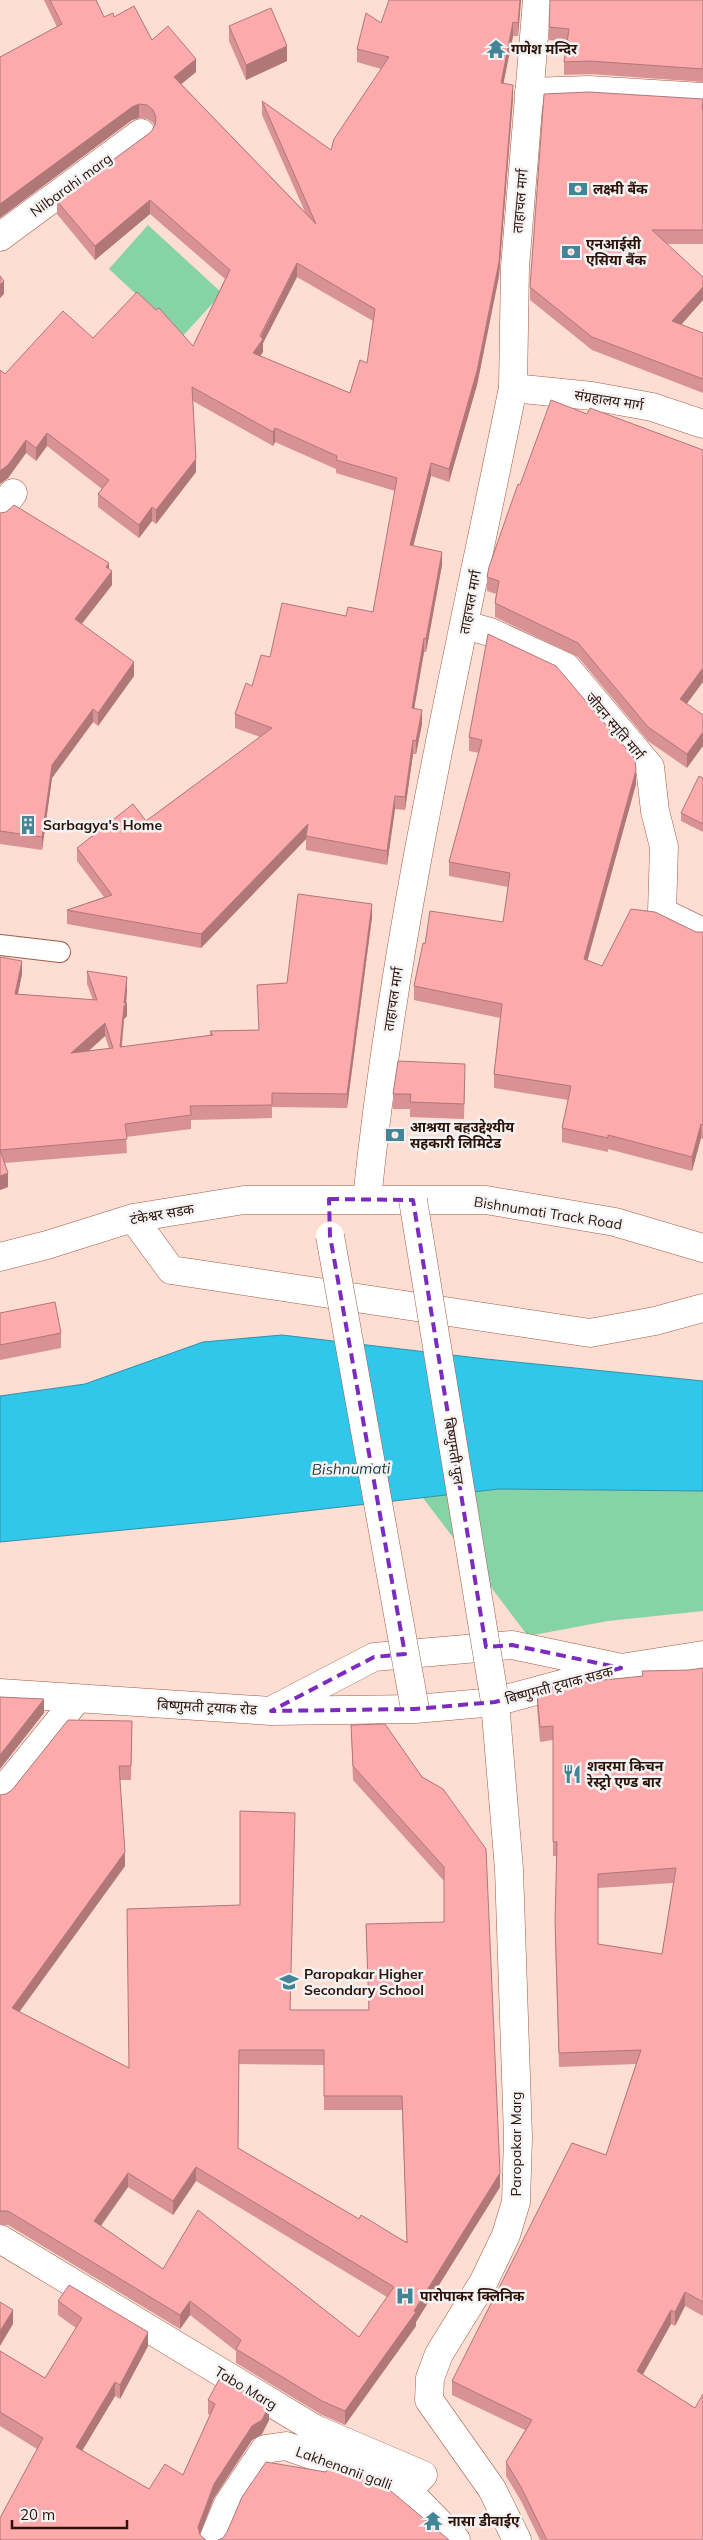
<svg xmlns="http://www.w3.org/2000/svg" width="703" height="2540" viewBox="0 0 703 2540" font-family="Mulish,'Noto Sans Devanagari',sans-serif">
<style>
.green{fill:#86d3a8}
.water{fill:#31c7ea;stroke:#3091a6}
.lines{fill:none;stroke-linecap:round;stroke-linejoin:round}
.service-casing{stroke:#a15c45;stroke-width:22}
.minor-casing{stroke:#a15c45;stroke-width:29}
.tertiary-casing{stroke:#a15c45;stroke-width:29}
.secondary-casing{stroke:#a15c45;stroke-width:29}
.service{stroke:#fff;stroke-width:20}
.minor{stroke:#fff;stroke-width:28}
.tertiary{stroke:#fff;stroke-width:28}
.secondary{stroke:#fff;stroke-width:28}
.secondary-bridge-casing{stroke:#a15c45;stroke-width:29;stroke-linecap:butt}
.secondary-bridge{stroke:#fff;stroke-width:28}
.wall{fill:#d99294;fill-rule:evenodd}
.shaded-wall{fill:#b07778}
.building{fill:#fcaaac;stroke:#b07778;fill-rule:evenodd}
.marked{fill:none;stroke:#7b2cbf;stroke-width:4;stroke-dasharray:10 6;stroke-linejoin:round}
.labels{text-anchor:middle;stroke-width:5;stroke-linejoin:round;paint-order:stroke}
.poi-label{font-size:14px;font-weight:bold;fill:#2d1209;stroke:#f3f3f3;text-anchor:start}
.street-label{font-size:14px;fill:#2d1209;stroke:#f3f3f3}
.water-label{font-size:15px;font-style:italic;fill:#1f3c44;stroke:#f3f3f3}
</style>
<rect width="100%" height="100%" fill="#feddd3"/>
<path class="green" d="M 148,225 L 222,293 L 182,337 L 109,269 Z
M 499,1489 L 703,1491 L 703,1611 L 608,1621 L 528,1636 L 423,1498 Z"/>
<path class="water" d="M 282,1335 L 486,1359 L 703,1381 L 703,1491 L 499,1489 L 227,1520 L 0,1542 L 0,1396 L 85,1384 L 203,1342 Z"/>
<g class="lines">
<g class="service-casing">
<path id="service" d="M 0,945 L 60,952"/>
</g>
<g class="minor-casing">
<path id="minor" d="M 529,92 L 589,90 L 703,97
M 0,237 L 141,133
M 0,511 L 13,493
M 465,625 L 490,632 L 566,667 L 650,767 L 655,811 L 664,847 L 662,912 L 703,932
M 495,1702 L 509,1869 L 518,2137 L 516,2202 L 506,2235 L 484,2281 L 439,2354 L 430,2378 L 429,2400 L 492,2489 L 517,2540
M 0,1794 L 77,1699
M 0,2239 L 315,2429 L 423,2475 L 408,2491 L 456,2540
M 213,2540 L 228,2504 L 265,2449 L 286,2446 L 363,2473 L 408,2491"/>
</g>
<g class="tertiary-casing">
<path id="tertiary" d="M 513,388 L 515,267 L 537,0"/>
</g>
<g class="secondary-casing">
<path id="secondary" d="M 367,1199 C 395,926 458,658 513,388 L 592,396 L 652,407 L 703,424
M 133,1218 L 171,1270 L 590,1333 L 655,1321 L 703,1308
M 0,1257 L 47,1245 L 133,1218 L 244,1200 L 486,1200 L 615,1222 L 703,1248
M 0,1693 L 271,1711 L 415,1709 L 495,1702 L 621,1668 L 703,1655
M 276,1708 L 374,1657 L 512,1645 L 617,1667"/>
</g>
<use href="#service" class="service"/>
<use href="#minor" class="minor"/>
<use href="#tertiary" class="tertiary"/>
<use href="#secondary" class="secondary"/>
<g class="secondary-bridge-casing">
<path id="secondary-bridge" d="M 413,1200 L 495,1702
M 330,1236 L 415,1709"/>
</g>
<use href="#secondary-bridge" class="secondary-bridge"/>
</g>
<path class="wall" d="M 44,0 L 96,0 L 104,17 L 114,17 L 152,40 L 196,72 L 181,84 L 305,212 L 262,115 L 262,101 L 331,150 L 381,69 L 357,62 L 357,49 L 381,23 L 521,0 L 518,36 L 513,36 L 503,83 L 513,98 L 499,276 L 477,385 L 449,482 L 431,476 L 413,546 L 442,565 L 426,652 L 424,652 L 414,709 L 422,724 L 416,754 L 413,754 L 405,810 L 395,809 L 387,865 L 306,850 L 306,839 L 201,948 L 67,924 L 67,910 L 104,897 L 77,861 L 77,848 L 146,821 L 260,737 L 235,728 L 235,714 L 252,686 L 270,657 L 346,616 L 373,612 L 395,491 L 336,473 L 336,469 L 275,442 L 273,446 L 193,401 L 196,472 L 156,524 L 152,521 L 139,538 L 98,507 L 98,494 L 102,489 L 47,446 L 36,461 L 26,453 L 8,478 L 0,484 L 0,370 L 5,374 L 93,338 L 193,346 L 225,279 L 150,214 L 95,260 L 57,214 L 57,201 L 151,132 L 155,127 L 153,123 L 147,119 L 139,118 L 132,120 L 0,218 L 0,57 L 57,27 ZM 297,277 L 373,321 L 367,363 L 350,393 L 260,356 L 263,352 L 263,343 Z
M 703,0 L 703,82 L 590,74 L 564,75 L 564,62 L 567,42 L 549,40 L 549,27 Z
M 229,26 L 287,61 L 246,80 L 229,41 Z
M 703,99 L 703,244 L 666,244 L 703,277 L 703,300 L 681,325 L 703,333 L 703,393 L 592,350 L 530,300 L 530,287 Z
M 0,513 L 109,569 L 112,585 L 82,624 L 134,676 L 98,726 L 93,722 L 52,778 L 42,850 L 0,844 Z
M 489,567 L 687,704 L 687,768 L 648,741 L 578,657 L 495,617 L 495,603 L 496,594 L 487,591 L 487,577 Z
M 469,737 L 636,784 L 587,960 L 602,966 L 696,932 L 703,932 L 703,1139 L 701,1138 L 692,1171 L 608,1149 L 608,1152 L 562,1142 L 562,1128 L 568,1100 L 494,1088 L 494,1074 L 500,1018 L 414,1000 L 414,986 L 425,944 L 503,922 L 508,887 L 449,876 L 449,862 L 479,753 L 469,751 Z
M 703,778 L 703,832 L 681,821 L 681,813 Z
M 372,917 L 347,1108 L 272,1107 L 272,1118 L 191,1120 L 191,1129 L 126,1137 L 127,1153 L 5,1163 L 8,1187 L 0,1190 L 0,957 L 22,974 L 18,994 L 93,1000 L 87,984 L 87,971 L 127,990 L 126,1003 L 127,1016 L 124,1019 L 122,1047 L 210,1035 L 210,1031 L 259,1030 L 257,985 L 287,983 ZM 105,1036 L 109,1048 L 89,1051 Z
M 465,1079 L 464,1119 L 410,1117 L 410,1109 L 393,1109 L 393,1094 Z
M 0,1313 L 61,1333 L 61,1348 L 0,1360 Z
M 703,1668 L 703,2316 L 685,2306 L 675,2326 L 671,2324 L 643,2374 L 703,2540 L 540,2540 L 521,2501 L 506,2476 L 506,2462 L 525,2430 L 452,2395 L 452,2381 L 606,2155 L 636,2064 L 559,2067 L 555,1935 L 557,1856 L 553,1856 L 553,1740 L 540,1742 L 537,1707 L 537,1693 L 643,1676 ZM 673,1883 L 662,1954 L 598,1944 L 598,1888 Z
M 132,1721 L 131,1780 L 120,1780 L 125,1866 L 19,2012 L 129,2068 L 290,2010 L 369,2010 L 366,1924 L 444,1922 L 444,1881 L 353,1780 L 351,1725 L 422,1777 L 443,1789 L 500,2187 L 416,2322 L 416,2326 L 345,2425 L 322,2415 L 236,2363 L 236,2351 L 190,2315 L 180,2329 L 8,2225 L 0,2225 L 0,1795 L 6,1794 ZM 239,2064 L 324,2065 L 324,2110 L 402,2110 L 407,2242 L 359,2219 L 238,2148 ZM 196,2181 L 387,2297 L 359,2337 L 163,2269 L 101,2226 L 128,2187 L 173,2215 Z
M 58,2301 L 148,2346 L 120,2399 L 115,2396 L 82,2451 L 149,2489 L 183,2475 L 210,2415 L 208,2414 L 208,2400 L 269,2420 L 262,2434 L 252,2440 L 214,2498 L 200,2534 L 37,2449 L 0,2426 L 0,2351 L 45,2378 L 76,2328 L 58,2315 Z"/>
<path class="shaded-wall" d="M 520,0 L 521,0 L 518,36 L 518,23 Z
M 513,22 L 513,36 L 501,96 L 501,83 Z
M 287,46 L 287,61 L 246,80 L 246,65 Z
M 196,59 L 196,72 L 174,90 L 174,77 Z
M 513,85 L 513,98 L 499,276 L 477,385 L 449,482 L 449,469 Z
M 139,104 L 139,118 L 132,120 L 0,218 L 0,204 L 132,107 Z
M 150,200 L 150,214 L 95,260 L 95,246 Z
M 297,263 L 297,277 L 263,343 L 263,352 L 253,366 L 253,353 Z
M 4,281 L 4,294 L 0,298 L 0,285 Z
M 703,287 L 703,300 L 672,335 L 672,321 Z
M 275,428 L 275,442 L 273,446 L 273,432 Z
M 47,433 L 47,446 L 36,461 L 36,448 Z
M 26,440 L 26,453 L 8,478 L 0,484 L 0,471 Z
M 196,459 L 196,472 L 156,524 L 156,510 Z
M 431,463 L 431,476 L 410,559 L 410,545 Z
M 152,507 L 152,521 L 139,538 L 139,525 Z
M 442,552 L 442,565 L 426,652 L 426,639 Z
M 109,563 L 109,574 L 112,571 L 112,585 L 75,632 L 75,619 Z
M 424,638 L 424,652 L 412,721 L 412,708 Z
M 134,662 L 134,676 L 98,726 L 98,713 Z
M 703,668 L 703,682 L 680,713 L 680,699 Z
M 93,709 L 93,722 L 52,778 L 42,850 L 42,837 L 52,765 Z
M 422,710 L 422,724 L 416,754 L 416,741 Z
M 703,732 L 703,746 L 687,768 L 687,754 Z
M 413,740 L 413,754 L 405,810 L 405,797 Z
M 636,770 L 636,784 L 584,973 L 584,959 Z
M 395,796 L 395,809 L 387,865 L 387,851 Z
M 308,824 L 306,839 L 201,948 L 201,934 Z
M 372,904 L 372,917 L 347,1108 L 347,1094 Z
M 22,961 L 22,974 L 15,1007 L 15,994 Z
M 127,977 L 127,990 L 126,1004 L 127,1003 L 127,1016 L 124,1019 L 120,1060 L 120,1047 Z
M 105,1023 L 105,1036 L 71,1066 L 71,1053 Z
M 701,1124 L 701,1138 L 692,1171 L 692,1157 Z
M 8,1173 L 8,1187 L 0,1190 L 0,1176 Z
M 44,1699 L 44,1713 L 0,1769 L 0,1755 Z
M 125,1852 L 125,1866 L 12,2022 L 12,2008 Z
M 196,2167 L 196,2181 L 173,2215 L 173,2201 Z
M 128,2173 L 128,2187 L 94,2235 L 94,2221 Z
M 500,2173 L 500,2187 L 416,2322 L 416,2326 L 345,2425 L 345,2411 L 414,2311 Z
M 685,2292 L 685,2306 L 675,2326 L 675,2312 Z
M 190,2301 L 190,2315 L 180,2329 L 180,2315 Z
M 13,2310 L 13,2324 L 0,2346 L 0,2331 Z
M 671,2310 L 671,2324 L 637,2385 L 637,2371 Z
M 148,2332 L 148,2346 L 120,2399 L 120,2385 Z
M 115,2382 L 115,2396 L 76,2461 L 76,2447 Z
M 269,2406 L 269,2420 L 262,2434 L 252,2440 L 214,2498 L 198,2540 L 198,2527 L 214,2484 L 252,2426 Z"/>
<path class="building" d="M 50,0 L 96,0 L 104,17 L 113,13 L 114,17 L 134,6 L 152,40 L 168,26 L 196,59 L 174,77 L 316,224 L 262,101 L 331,150 L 334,139 L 389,57 L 357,49 L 366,13 L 381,23 L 389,0 L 520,0 L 518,23 L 513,22 L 501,83 L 513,85 L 499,262 L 477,371 L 449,469 L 431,463 L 410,545 L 442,552 L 426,639 L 424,638 L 412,708 L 422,710 L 416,741 L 413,740 L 405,797 L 395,796 L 387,851 L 306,836 L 308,824 L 201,934 L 67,910 L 112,895 L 77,848 L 133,804 L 146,821 L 272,728 L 235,714 L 246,683 L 252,686 L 261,655 L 270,657 L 282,603 L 346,616 L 348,607 L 373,612 L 397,478 L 336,460 L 337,456 L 275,428 L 273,432 L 192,387 L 196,459 L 156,510 L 152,507 L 139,525 L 98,494 L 109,480 L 47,433 L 36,448 L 26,440 L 8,465 L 0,471 L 0,370 L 5,374 L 63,311 L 93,338 L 137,292 L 156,310 L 159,308 L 193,346 L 230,270 L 150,200 L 95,246 L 57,201 L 151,132 L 155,125 L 156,117 L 153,110 L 147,105 L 139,104 L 132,107 L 0,204 L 0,57 L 62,24 ZM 297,263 L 375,309 L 367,363 L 360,360 L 350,393 L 253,353 L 263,339 L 260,336 Z
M 550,0 L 703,0 L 703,69 L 590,61 L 564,62 L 569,29 L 549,27 Z
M 271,8 L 287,46 L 246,65 L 229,26 Z
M 589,92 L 703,99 L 702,109 L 703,109 L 703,230 L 652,230 L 703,277 L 703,287 L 672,321 L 703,333 L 703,379 L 592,337 L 530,287 L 544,94 Z
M 0,276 L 4,281 L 0,285 Z
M 551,400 L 587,414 L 590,408 L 703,450 L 703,668 L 680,699 L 703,715 L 703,732 L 687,754 L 648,727 L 578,643 L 495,603 L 499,581 L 487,577 L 489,567 L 518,484 L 520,485 Z
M 14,505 L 109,563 L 106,567 L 112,571 L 75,619 L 134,662 L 98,713 L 93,709 L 52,765 L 42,837 L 0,831 L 0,513 L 6,512 Z
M 488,634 L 556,666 L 635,759 L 636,770 L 584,959 L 602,966 L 631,909 L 655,912 L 696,932 L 703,932 L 703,1125 L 701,1124 L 692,1157 L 608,1135 L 608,1138 L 562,1128 L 571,1086 L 494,1074 L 502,1004 L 414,986 L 423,943 L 425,944 L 430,911 L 503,922 L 510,873 L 449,862 L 482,740 L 469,737 Z
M 699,776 L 703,778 L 703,824 L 681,813 Z
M 298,894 L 372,904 L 347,1094 L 272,1093 L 272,1105 L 190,1106 L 191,1115 L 125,1124 L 127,1139 L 0,1150 L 8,1173 L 0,1176 L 0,957 L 22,961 L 15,994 L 97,1000 L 87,971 L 127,977 L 124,1003 L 127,1003 L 124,1006 L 120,1047 L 213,1035 L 210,1031 L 259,1030 L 257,985 L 287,983 ZM 105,1023 L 113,1048 L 71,1053 Z
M 398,1061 L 465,1064 L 464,1104 L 410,1102 L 411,1094 L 393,1094 Z
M 55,1302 L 61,1333 L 0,1345 L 0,1313 Z
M 703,1668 L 703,2302 L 685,2292 L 675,2312 L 671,2310 L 637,2371 L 695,2408 L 703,2394 L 703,2540 L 547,2540 L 521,2487 L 506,2462 L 532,2420 L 452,2381 L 572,2143 L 606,2155 L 641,2050 L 559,2053 L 555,1921 L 557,1842 L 553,1842 L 553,1726 L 540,1727 L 537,1693 L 575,1683 L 643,1676 L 642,1671 L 689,1670 ZM 676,1868 L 662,1954 L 598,1944 L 598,1874 Z
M 0,1697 L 44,1699 L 0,1755 Z
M 68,1720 L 132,1721 L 131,1766 L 119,1766 L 125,1852 L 12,2008 L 129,2068 L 127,1909 L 240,1905 L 240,1811 L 295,1813 L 290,2010 L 369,2010 L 366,1924 L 444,1922 L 444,1867 L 353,1766 L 351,1725 L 385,1724 L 422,1777 L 443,1789 L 486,1849 L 500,2173 L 414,2311 L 416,2312 L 345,2411 L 322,2401 L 236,2349 L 241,2340 L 190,2301 L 180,2315 L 8,2211 L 0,2211 L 0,1795 L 6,1794 L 12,1790 ZM 239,2050 L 324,2050 L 324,2096 L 402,2096 L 407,2243 L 361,2215 L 359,2219 L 238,2148 ZM 196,2167 L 394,2287 L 359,2337 L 198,2210 L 163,2269 L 94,2221 L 128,2173 L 173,2201 Z
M 69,2285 L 148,2332 L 120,2385 L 115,2382 L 76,2447 L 149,2489 L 165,2464 L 183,2475 L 215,2404 L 208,2400 L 221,2376 L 269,2406 L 262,2420 L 252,2426 L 214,2484 L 198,2527 L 200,2535 L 206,2540 L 0,2540 L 0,2518 L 43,2438 L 0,2412 L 0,2351 L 45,2378 L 82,2318 L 58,2301 Z
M 0,2302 L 13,2310 L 0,2331 Z
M 266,2462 L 326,2472 L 331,2464 L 370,2479 L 383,2488 L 385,2486 L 449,2540 L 218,2540 L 223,2538 L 227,2532 L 242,2497 Z"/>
<path class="marked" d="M 329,1199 L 413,1200 L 486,1647 L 512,1645 L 621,1668 L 495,1702 L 415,1709 L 271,1711 L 374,1657 L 405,1654 L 330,1236 Z"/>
<defs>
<g id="temple-bare" transform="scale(1.5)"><path d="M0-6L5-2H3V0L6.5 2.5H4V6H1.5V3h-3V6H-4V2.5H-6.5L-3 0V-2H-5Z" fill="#438496" stroke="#f3f3f3" stroke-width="2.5" paint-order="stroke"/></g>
<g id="bank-bare" transform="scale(1.5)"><path d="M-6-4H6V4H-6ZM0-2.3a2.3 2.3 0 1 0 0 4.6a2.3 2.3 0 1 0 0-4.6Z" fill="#438496" stroke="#f3f3f3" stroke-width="2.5" paint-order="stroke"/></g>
<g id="building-bare" transform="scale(1.5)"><path d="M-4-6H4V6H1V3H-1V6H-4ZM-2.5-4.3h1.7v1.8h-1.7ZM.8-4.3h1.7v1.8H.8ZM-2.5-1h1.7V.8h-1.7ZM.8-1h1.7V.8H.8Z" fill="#438496" stroke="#f3f3f3" stroke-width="2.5" paint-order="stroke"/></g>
<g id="restaurant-bare" transform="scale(1.5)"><path d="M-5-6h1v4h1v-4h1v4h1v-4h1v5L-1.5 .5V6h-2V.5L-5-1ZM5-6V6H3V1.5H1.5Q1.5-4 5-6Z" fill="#438496" stroke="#f3f3f3" stroke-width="2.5" paint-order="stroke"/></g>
<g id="school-bare" transform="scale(1.5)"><path d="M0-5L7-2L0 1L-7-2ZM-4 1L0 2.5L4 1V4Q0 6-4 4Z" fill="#438496" stroke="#f3f3f3" stroke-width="2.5" paint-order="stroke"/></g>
<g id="hospital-bare" transform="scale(1.5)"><path d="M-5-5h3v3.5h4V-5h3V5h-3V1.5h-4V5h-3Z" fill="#438496" stroke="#f3f3f3" stroke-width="2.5" paint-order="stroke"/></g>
</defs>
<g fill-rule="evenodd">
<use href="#temple-bare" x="496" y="49"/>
<use href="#bank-bare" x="578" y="189"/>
<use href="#bank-bare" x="571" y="252"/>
<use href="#building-bare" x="28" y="825"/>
<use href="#bank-bare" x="395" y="1135"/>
<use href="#restaurant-bare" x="572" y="1774"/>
<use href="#school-bare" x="289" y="1982"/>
<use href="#hospital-bare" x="405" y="2296"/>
<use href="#temple-bare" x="433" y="2521"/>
</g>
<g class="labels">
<g class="poi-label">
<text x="511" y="54">गणेश मन्दिर</text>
<text x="593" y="194">लक्ष्मी बैंक</text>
<text x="586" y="249">एनआईसी<tspan x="586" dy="16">एसिया बैंक</tspan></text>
<text x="43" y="830">Sarbagya's Home</text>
<text x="410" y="1132">आश्रया बहुउद्देश्यीय<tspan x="410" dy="16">सहकारी लिमिटेड</tspan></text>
<text x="587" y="1771">शवरमा किचन<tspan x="587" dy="16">रेस्ट्रो एण्ड बार</tspan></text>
<text x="304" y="1979">Paropakar Higher<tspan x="304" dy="16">Secondary School</tspan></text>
<text x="420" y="2301">पारोपाकर क्लिनिक</text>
<text x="448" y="2526">नासा डीवाईए</text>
</g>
<g class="street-label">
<text transform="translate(71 185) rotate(-36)" y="5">Nilbarahi marg</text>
<text transform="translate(520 201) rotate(-85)" y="5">ताहाचल मार्ग</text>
<text transform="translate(609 400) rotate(9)" y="5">संग्रहालय मार्ग</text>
<text transform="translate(470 602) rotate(-79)" y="5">ताहाचल मार्ग</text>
<text transform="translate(615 726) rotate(50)" y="5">जीवन स्मृति मार्ग</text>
<text transform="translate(393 999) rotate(-81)" y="5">ताहाचल मार्ग</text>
<text transform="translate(548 1213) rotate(9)" y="5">Bishnumati Track Road</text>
<text transform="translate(162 1214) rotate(-10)" y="5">टंकेश्वर सडक</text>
<text transform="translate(454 1451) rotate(81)" y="5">बिष्णुमती पुल</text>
<text transform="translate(559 1685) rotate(-15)" y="5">बिष्णुमती ट्रयाक सडक</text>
<text transform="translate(207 1707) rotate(3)" y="5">बिष्णुमती ट्रयाक रोड</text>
<text transform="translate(516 2144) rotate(-90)" y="5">Paropakar Marg</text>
<text transform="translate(246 2388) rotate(31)" y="5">Tabo Marg</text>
<text transform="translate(344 2468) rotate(20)" y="5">Lakhenanii galli</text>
</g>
<g class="water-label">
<text transform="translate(351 1469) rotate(-1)" y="5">Bishnumati</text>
</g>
</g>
<path d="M12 2520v8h115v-8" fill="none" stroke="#2d1209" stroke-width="2.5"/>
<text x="20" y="2520" font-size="15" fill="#2d1209" stroke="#f3f3f3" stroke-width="4" paint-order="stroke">20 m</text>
</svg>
